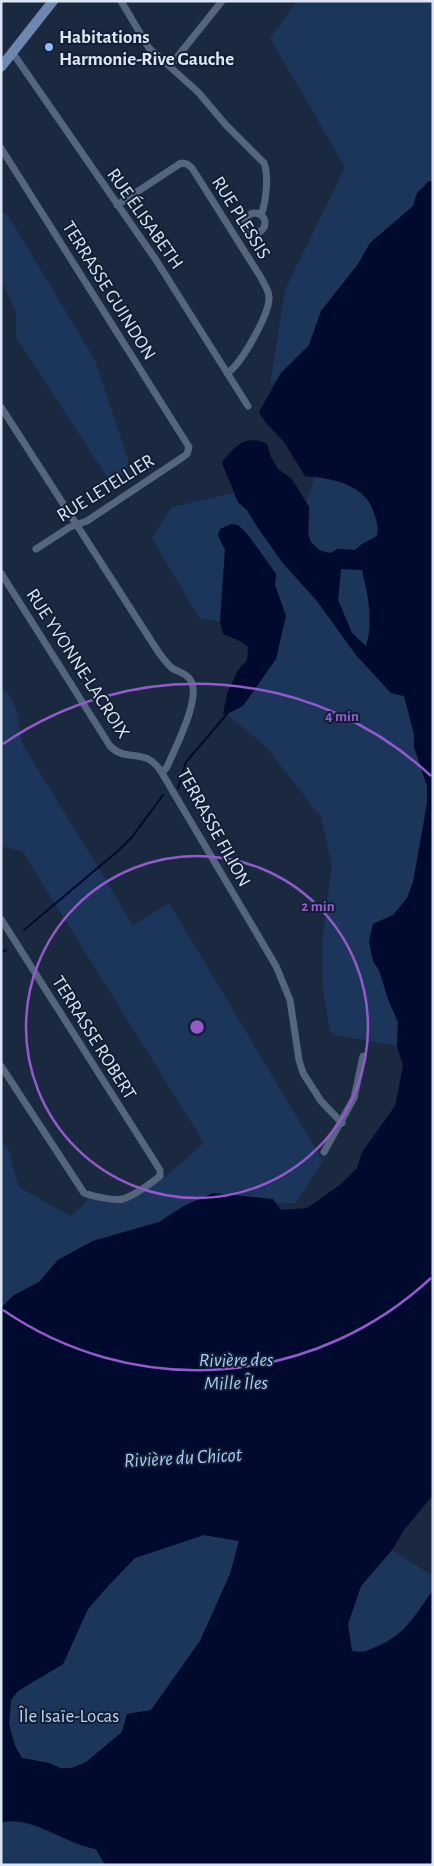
<svg xmlns="http://www.w3.org/2000/svg" width="434" height="1866" viewBox="0 0 434 1866" font-family="'Alegreya Sans',sans-serif">
<style>
.green{fill:#1c355a}
.water{fill:#00092e;fill-rule:evenodd}
.lines{fill:none;stroke-linecap:round;stroke-linejoin:round}
.stream{stroke:#00092e;stroke-width:2}
.minor{stroke:#55657e;stroke-width:7}
.secondary{stroke:#6d87af;stroke-width:10}
.ring{fill:none;stroke:#935acc;stroke-width:2.5}
.poi-dot{fill:#8cb9fc;stroke:#111f34;stroke-width:2}
.labels{text-anchor:middle;stroke-width:4;stroke-linejoin:round;paint-order:stroke}
.poi-label{font-size:19px;font-weight:bold;fill:#dce5f4;stroke:#111f34;text-anchor:start}
.street-label{font-size:19px;fill:#dce5f4;stroke:#111f34}
.park-label{font-size:19px;fill:#bcd2f3;stroke:#111f34}
.water-label{font-size:20px;font-style:italic;fill:#aacbfc;stroke:#111f34}
.centre{fill:#935acc;stroke:#111f34;stroke-width:2.5}
.ring-label{font-size:15px;text-anchor:middle;font-weight:bold;fill:#935acc;stroke:#111f34;stroke-width:4;stroke-linejoin:round;paint-order:stroke}
</style>
<rect width="100%" height="100%" fill="#1a293f"/>
<path class="green" d="M 297,1 L 433,1 L 433,207 L 312,357 L 270,385 L 285,290 L 345,167 L 270,38 Z
M 1,212 L 8,215 L 95,360 L 128,459 L 127,471 L 115,480 L 109,480 L 16,337 L 16,312 L 1,280 Z
M 315,476 C 339,482 366,486 374,514 C 377,522 379,528 377,536 L 362,544 L 355,550 L 337,549 L 332,553 C 291,545 319,520 306,502 Z
M 234,493 L 238,502 L 247,510 L 256,525 L 282,562 L 317,601 L 356,655 L 391,693 L 404,696 L 414,734 L 414,747 L 427,786 L 427,804 L 413,882 L 407,898 L 393,915 L 373,924 L 373,961 L 379,970 L 388,999 L 398,1022 L 397,1046 L 334,1035 L 330,1031 L 323,990 L 322,942 L 332,866 L 321,817 L 266,747 L 227,714 L 243,706 L 286,616 L 275,585 L 276,574 L 248,535 L 238,525 L 231,524 L 218,536 L 225,550 L 220,622 L 199,618 L 152,538 L 172,507 Z
M 341,569 L 362,570 C 368,595 373,622 366,647 L 352,633 L 338,600 Z
M 1,687 C 18,699 19,724 22,743 L 133,925 L 169,903 L 323,1161 L 295,1204 L 239,1200 L 184,1206 L 159,1222 L 93,1241 L 58,1260 L 39,1282 L 14,1295 L 1,1308 L 1,1141 L 8,1148 L 19,1187 L 70,1216 L 84,1205 L 88,1198 C 98,1200 110,1203 119,1202 C 147,1198 182,1161 204,1143 L 23,852 L 1,846 Z
M 204,1535 L 239,1541 L 230,1574 L 200,1641 L 151,1710 L 127,1714 L 122,1732 L 86,1762 L 72,1768 L 60,1768 L 49,1763 L 22,1758 L 15,1746 L 9,1724 L 11,1700 L 18,1691 L 63,1664 L 88,1609 L 108,1586 L 135,1558 Z
M 392,1550 L 433,1576 L 433,1590 L 407,1627 L 393,1639 L 364,1652 L 352,1651 L 348,1624 L 361,1586 Z
M 12,1820 C 42,1825 67,1844 96,1849 L 105,1865 L 1,1865 L 1,1822 Z"/>
<path class="water" d="M 429,181 L 433,181 L 433,1495 L 404,1530 L 392,1550 L 361,1586 L 348,1624 L 352,1651 C 364,1653 367,1651 378,1646 C 407,1633 415,1615 433,1590 L 433,1865 L 105,1865 L 96,1849 C 64,1843 35,1816 1,1822 L 1,1308 L 14,1295 L 39,1282 L 58,1260 L 93,1241 L 159,1222 L 184,1206 L 213,1193 L 273,1199 L 281,1210 L 307,1208 L 341,1184 L 357,1168 L 362,1152 L 395,1106 L 403,1066 L 397,1046 L 398,1022 L 388,999 L 379,970 L 373,961 L 369,942 L 373,924 L 393,915 L 407,898 L 413,882 L 427,804 L 427,786 L 414,747 L 414,734 L 404,696 L 391,693 L 356,655 L 317,601 L 282,562 L 256,525 L 247,510 L 238,502 L 222,463 C 225,456 239,443 246,441 C 253,439 261,441 267,444 L 271,457 L 278,469 L 292,479 L 309,507 L 308,533 L 311,542 L 320,551 L 331,553 L 337,549 L 355,550 L 362,544 L 377,536 C 379,527 377,522 374,513 C 366,484 332,478 305,476 L 284,442 L 266,423 L 259,412 L 281,373 L 309,345 L 321,311 L 358,264 L 370,243 L 413,206 L 417,193 ZM 341,569 L 362,570 C 368,594 374,622 366,646 L 352,633 L 338,600 ZM 204,1535 L 239,1541 L 230,1574 L 200,1641 L 151,1710 L 127,1714 L 122,1732 L 86,1762 L 72,1768 L 60,1768 L 49,1763 L 22,1758 L 15,1746 L 9,1724 L 11,1700 L 18,1691 L 63,1664 L 88,1609 L 108,1586 L 135,1558 Z
M 231,524 L 238,525 L 248,535 L 276,574 L 275,585 L 286,616 L 276,659 L 243,706 L 227,714 L 223,714 L 227,694 L 238,670 L 247,660 L 248,647 L 242,642 L 223,634 L 220,622 L 225,550 L 218,535 L 220,529 Z"/>
<g class="lines">
<path class="stream" d="M 178,788 L 186,762 L 227,714
M 24,930 L 119,850 L 132,837 L 163,795
M 1,953 L 6,950"/>
<path class="minor" d="M 121,1 L 149,48 L 198,92 L 226,125 L 264,163 C 269,175 266,203 261,215
M 12,53 L 17,59 L 156,260 L 248,406
M 170,66 L 222,1
M 1,148 L 189,447 L 187,454 L 183,457 L 87,521 L 70,527 L 36,549
M 117,205 L 181,163 L 187,164 L 192,168 L 260,276 C 263,282 269,290 269,297 C 270,313 241,365 227,373
M245 223a10 10 0 1 1 20 0a10 10 0 1 1-20 0Z
M 1,407 L 159,653 C 163,658 167,664 172,668 C 178,672 188,674 191,681 C 201,699 175,748 167,767 L 162,773
M 1,573 L 110,746 C 127,764 145,745 162,773 L 276,966 L 290,1000 L 299,1060 L 303,1073 L 321,1101 L 342,1123
M 1,919 L 160,1170 L 160,1176 C 150,1184 135,1195 123,1199 C 114,1201 92,1196 84,1193 L 1,1066
M 324,1152 L 354,1098 L 363,1056"/>
<path class="secondary" d="M 1,67 L 53,1"/>
</g>
<g class="ring">
<circle cx="197" cy="1027" r="171"/>
<path d="M431 1278A343 343 0 0 1 3 1310M3 744A343 343 0 0 1 431 776"/>
</g>
<circle class="poi-dot" cx="49" cy="47" r="5"/>
<g class="labels">
<g class="poi-label">
<text x="59" y="43">Habitations<tspan x="59" dy="22">Harmonie-Rive Gauche</tspan></text>
</g>
<g class="street-label">
<text transform="translate(242 217) rotate(58)" y="7">RUE PLESSIS</text>
<text transform="translate(146 218) rotate(55)" y="7">RUE ÉLISABETH</text>
<text transform="translate(110 290) rotate(58)" y="7">TERRASSE GUINDON</text>
<text transform="translate(105 487) rotate(-32)" y="7">RUE LETELLIER</text>
<text transform="translate(79 663) rotate(57)" y="7">RUE YVONNE-LACROIX</text>
<text transform="translate(215 827) rotate(61)" y="7">TERRASSE FILION</text>
<text transform="translate(95 1037) rotate(58)" y="7">TERRASSE ROBERT</text>
</g>
<g class="park-label">
<text x="69" y="1722">Île Isaïe-Locas</text>
</g>
<g class="water-label">
<text x="236" y="1366">Rivière des<tspan x="236" dy="23">Mille Îles</tspan></text>
<text transform="translate(183 1457) rotate(-3)" y="7">Rivière du Chicot</text>
</g>
</g>
<circle cx="197" cy="1027" r="8" class="centre"/>
<g class="ring-label">
<text x="342" y="721">4 min</text>
<text x="318" y="911">2 min</text>
</g>
<rect width="434" height="1866" fill="none" stroke="#dce5f4" stroke-width="5"/>
</svg>
